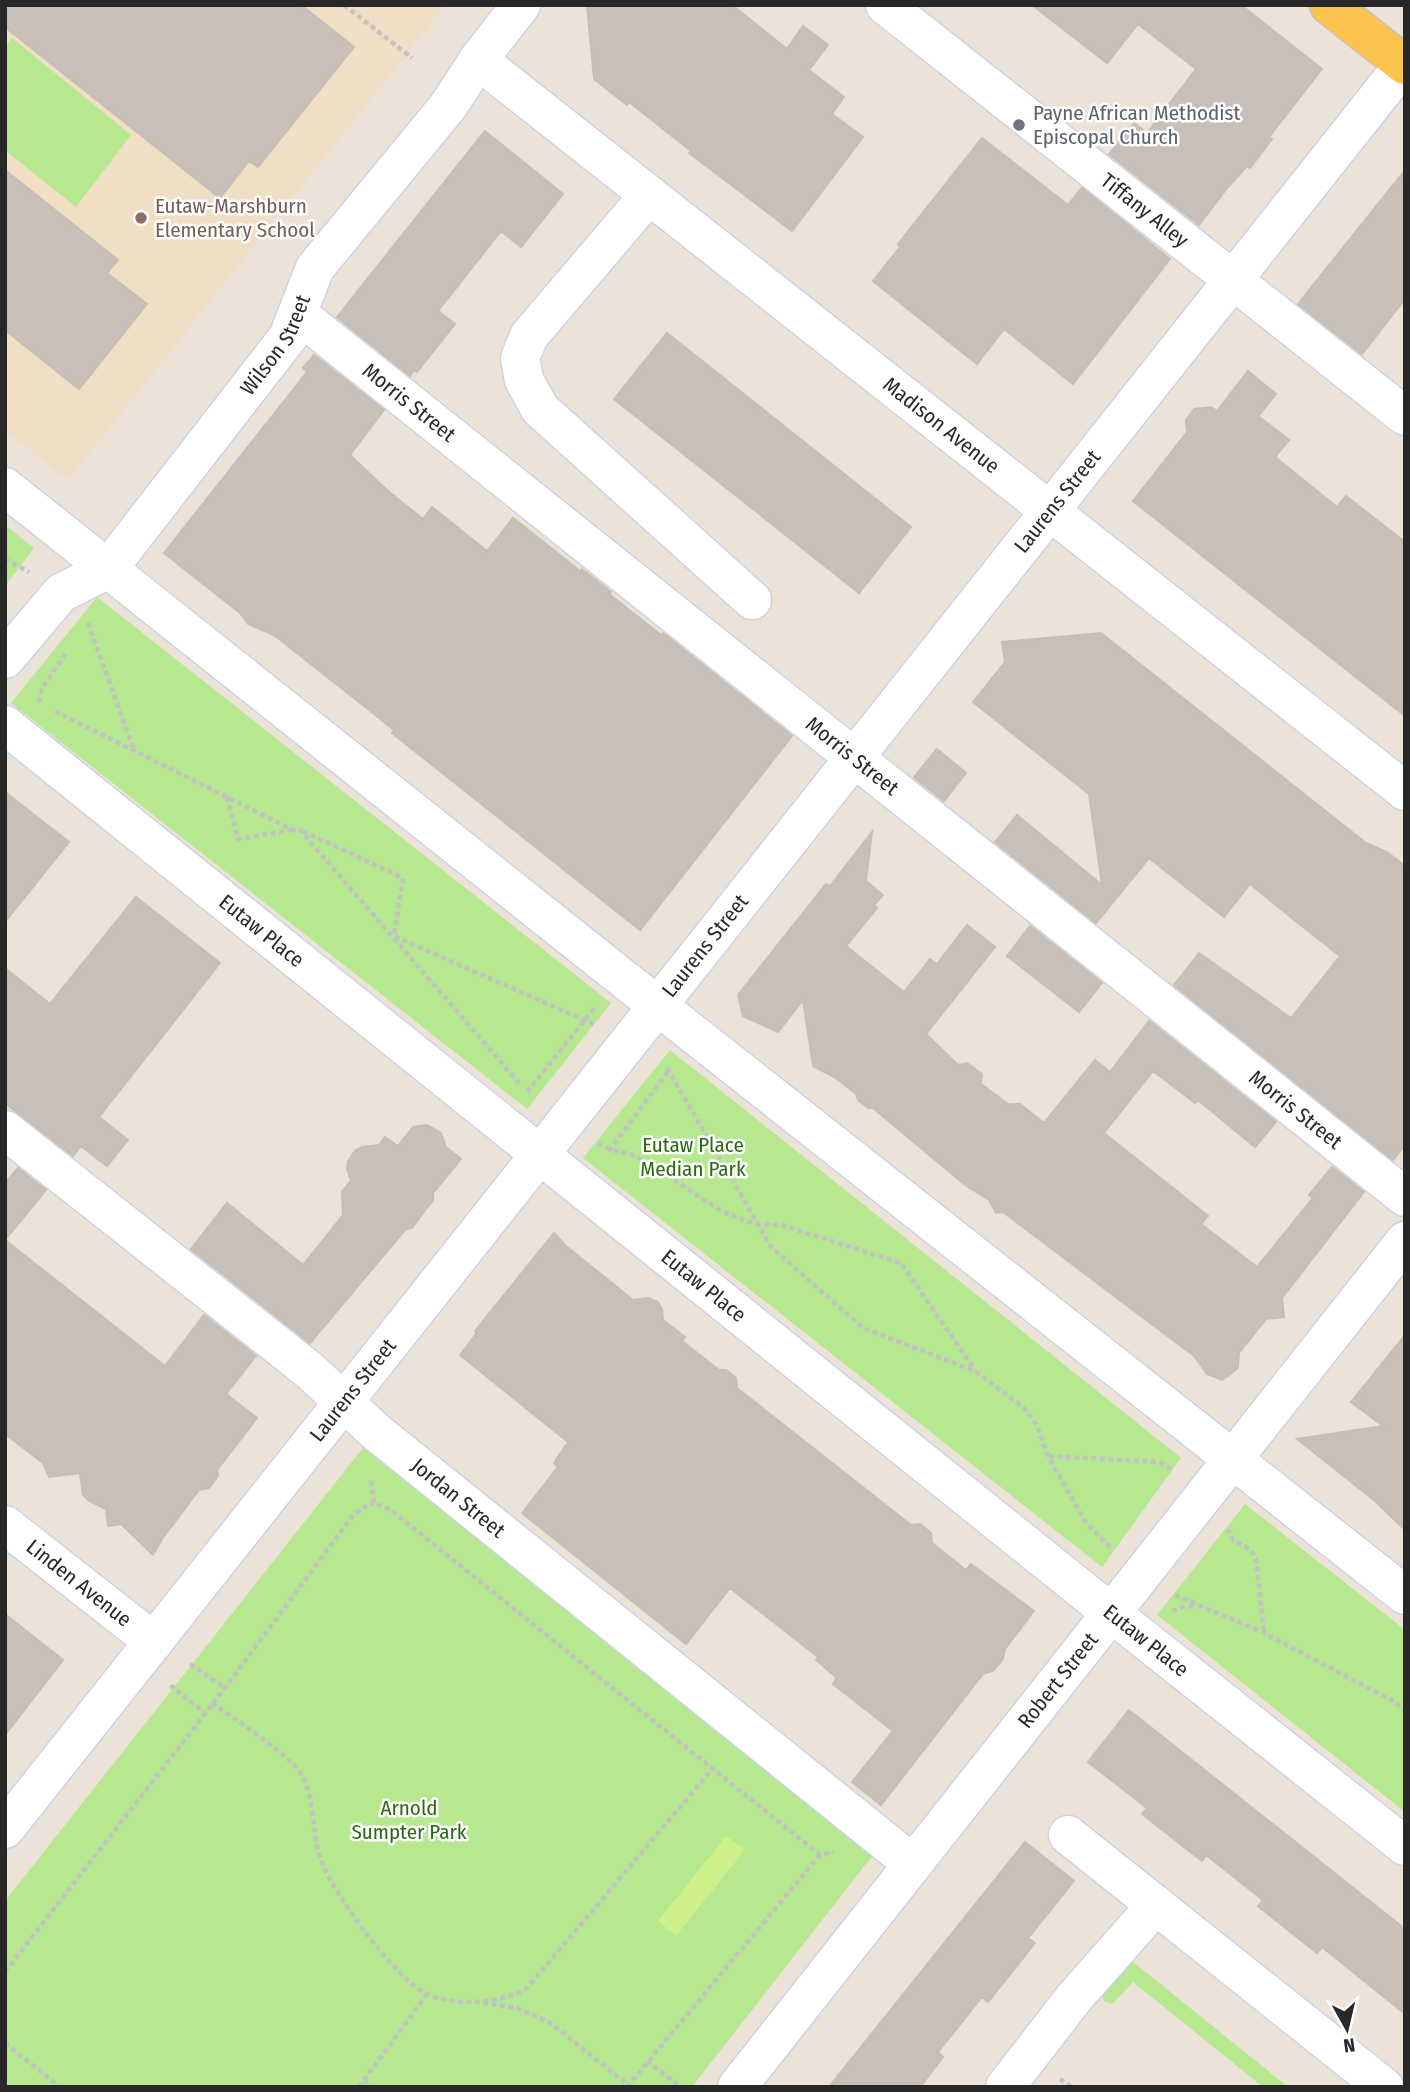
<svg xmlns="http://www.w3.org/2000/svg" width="1410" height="2092" viewBox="0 0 1410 2092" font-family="'Fira Sans Condensed',sans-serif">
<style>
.education{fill:#f0dec5}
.green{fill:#b5e88f}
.pitch{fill:#cef08a}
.building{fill:#c7bfb8;stroke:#c7beb2;stroke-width:2}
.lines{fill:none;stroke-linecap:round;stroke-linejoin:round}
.minor-casing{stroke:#cdd3e3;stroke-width:41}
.major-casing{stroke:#c3c3c3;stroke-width:41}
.path{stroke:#c3c3c3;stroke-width:4.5;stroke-dasharray:5 3.5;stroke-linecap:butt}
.minor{stroke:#fff;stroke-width:38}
.major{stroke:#fcc34d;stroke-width:38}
.worship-dot{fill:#6b7280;stroke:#fff;stroke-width:2.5}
.education-dot{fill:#8d6e63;stroke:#fff;stroke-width:2.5}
.labels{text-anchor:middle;stroke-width:5;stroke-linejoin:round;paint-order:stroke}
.worship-label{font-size:21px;fill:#5b616d;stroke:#fff;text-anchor:start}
.education-label{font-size:21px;fill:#785e54;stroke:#fff;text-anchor:start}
.street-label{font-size:21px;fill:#282828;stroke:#fff}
.park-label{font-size:21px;fill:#2d6913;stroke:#fff}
</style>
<rect width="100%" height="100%" fill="#ece2d8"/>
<path class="education" d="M 5,5 L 445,5 L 68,480 L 5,430 Z"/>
<path class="green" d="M 12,38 L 131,135 L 76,207 L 5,150 L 5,47 Z
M 5,525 L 34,548 L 5,586 Z
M 97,597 L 611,1003 L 527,1109 L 11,703 Z
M 670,1050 L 1181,1458 L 1102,1567 L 583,1158 Z
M 366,1444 L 876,1851 L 692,2087 L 5,2087 L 5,1901 Z
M 1245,1504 L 1405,1630 L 1405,1812 L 1157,1615 Z
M 1127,1957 L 1288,2087 L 1263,2087 L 1133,1982 L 1112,2004 L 1105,2002 L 1101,1996 Z"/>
<path class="pitch" d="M 726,1836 L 745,1850 L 676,1936 L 658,1921 Z"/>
<path class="building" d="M 5,5 L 301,5 L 354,47 L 258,167 L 249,161 L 220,198 L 5,27 Z
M 587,5 L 732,5 L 787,49 L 803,26 L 828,45 L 809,70 L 844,97 L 832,114 L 863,137 L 792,231 L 689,153 L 691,151 L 629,102 L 627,105 L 594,79 Z
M 1032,5 L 1241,5 L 1322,69 L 1269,137 L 1272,139 L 1250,168 L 1247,166 L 1228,187 L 1199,225 L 1109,154 L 1134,123 L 1147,133 L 1196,69 L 1138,24 L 1107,63 Z
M 485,131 L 563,194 L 521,247 L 501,231 L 438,311 L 455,324 L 417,372 L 414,370 L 410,376 L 337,317 Z
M 982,138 L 1068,205 L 1082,188 L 1170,259 L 1073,384 L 1004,329 L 977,364 L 873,281 L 900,247 L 898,244 Z
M 5,170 L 118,260 L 107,273 L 147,304 L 79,389 L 5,330 Z
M 1405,170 L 1405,299 L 1362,354 L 1298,304 Z
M 667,333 L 911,527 L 859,593 L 614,399 Z
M 314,355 L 384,410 L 350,455 L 388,491 L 423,519 L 432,507 L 487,551 L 513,518 L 580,571 L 582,569 L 611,592 L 609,594 L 661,635 L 663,633 L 792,736 L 640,930 L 392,733 L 394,730 L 364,706 L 274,635 L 248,624 L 240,613 L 164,553 L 307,372 L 303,368 Z
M 1248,371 L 1276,394 L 1258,416 L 1289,440 L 1275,457 L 1337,507 L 1346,496 L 1405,542 L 1405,716 L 1133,501 L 1187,432 L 1186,420 L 1194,409 L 1211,407 L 1217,411 Z
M 1101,633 L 1366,843 L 1387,852 L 1405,866 L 1405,1145 L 1393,1160 L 1174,985 L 1199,953 L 1291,1018 L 1340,956 L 1298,923 L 1250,884 L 1224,917 L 1149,858 L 1096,923 L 995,842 L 1017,815 L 1102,885 L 1089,794 L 973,702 L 1005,662 L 1002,642 Z
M 937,749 L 966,773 L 944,801 L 914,777 Z
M 5,792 L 69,842 L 5,922 Z
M 872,832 L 866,881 L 883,895 L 874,905 L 877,908 L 846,946 L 904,992 L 930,959 L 937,964 L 967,925 L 995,947 L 926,1034 L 958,1065 L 967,1063 L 982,1074 L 981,1084 L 1008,1104 L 1020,1104 L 1044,1123 L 1095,1060 L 1110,1072 L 1149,1021 L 1276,1122 L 1255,1147 L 1198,1100 L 1195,1103 L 1153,1071 L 1104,1133 L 1208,1216 L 1201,1224 L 1257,1267 L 1313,1198 L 1309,1195 L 1332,1167 L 1364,1192 L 1282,1298 L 1284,1317 L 1266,1319 L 1239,1353 L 1238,1368 L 1228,1376 L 1222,1380 L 1207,1374 L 1194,1356 L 1003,1212 L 996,1213 L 989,1200 L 965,1185 L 873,1108 L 868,1108 L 858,1100 L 856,1094 L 836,1078 L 813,1066 L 803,1000 L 778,1032 L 743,1016 L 738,995 L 826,884 L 830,886 Z
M 136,897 L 220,963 L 99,1117 L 128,1140 L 107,1166 L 81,1146 L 73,1156 L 5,1103 L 5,968 L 50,1004 Z
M 1030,926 L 1102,983 L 1079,1012 L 1007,956 Z
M 427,1125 L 441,1133 L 446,1147 L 461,1159 L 433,1193 L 433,1200 L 412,1228 L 405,1230 L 310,1343 L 191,1249 L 227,1203 L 303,1265 L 343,1215 L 342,1191 L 351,1181 L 347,1169 L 348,1161 L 355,1151 L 362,1147 L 379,1145 L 385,1137 L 398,1146 L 413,1127 Z
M 18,1168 L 46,1190 L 5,1240 L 5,1183 Z
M 554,1233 L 566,1246 L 633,1300 L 648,1298 L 658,1302 L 662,1309 L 663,1320 L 685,1337 L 682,1341 L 719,1370 L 726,1370 L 736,1378 L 737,1388 L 911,1525 L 920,1524 L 931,1533 L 932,1543 L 966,1570 L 971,1564 L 1034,1611 L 1005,1649 L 1003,1659 L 993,1671 L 983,1674 L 881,1805 L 852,1782 L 893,1731 L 833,1684 L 837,1678 L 816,1660 L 818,1657 L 730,1588 L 686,1644 L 522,1513 L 558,1467 L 554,1463 L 568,1442 L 460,1355 L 476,1334 L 475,1331 Z
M 5,1240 L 165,1366 L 204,1315 L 256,1356 L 226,1394 L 257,1418 L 217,1470 L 218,1476 L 209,1488 L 199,1490 L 162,1539 L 153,1555 L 121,1524 L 108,1526 L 106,1509 L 89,1501 L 83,1495 L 80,1473 L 49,1477 L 43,1463 L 5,1434 Z
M 1405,1335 L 1405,1530 L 1375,1501 L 1297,1439 L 1383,1426 L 1351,1402 Z
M 5,1614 L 63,1660 L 5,1735 Z
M 1129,1710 L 1405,1929 L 1405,2014 L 1322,1947 L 1317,1953 L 1288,1930 L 1258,1906 L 1263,1900 L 1206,1855 L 1202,1861 L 1142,1814 L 1147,1808 L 1088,1762 Z
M 1025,1842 L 1074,1881 L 1028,1938 L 1035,1943 L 988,2002 L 982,1997 L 938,2052 L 943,2057 L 920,2087 L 829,2087 Z"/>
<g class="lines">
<g class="minor-casing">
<g id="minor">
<path id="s1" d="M 885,5 L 1405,416"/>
<path id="s2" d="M 478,60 L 1405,791"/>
<path d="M 649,195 L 529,336 L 520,358 L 524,380 L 540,409 L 752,600"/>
<path id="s3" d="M 298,314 L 1405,1197"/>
<path d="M 5,487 L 620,976 L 1405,1595"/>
<path id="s4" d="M 5,659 L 61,593 L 108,569 L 288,337 L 315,268 L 449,105 L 478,60 L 521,5"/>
<path id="s5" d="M 5,725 L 1111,1613 L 1405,1846"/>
<path id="s6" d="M 5,1130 L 309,1370 L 375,1431 L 913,1864"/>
<path id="s7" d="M 5,1525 L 154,1642"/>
<path id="s8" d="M 5,1829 L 1405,63"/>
<path d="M 1068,1835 L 1384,2087"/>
<path id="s9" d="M 737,2087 L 1405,1241"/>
<path d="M 1005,2087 L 1074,1998 L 1156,1905"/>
</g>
</g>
<g class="major-casing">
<path id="major" d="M 1329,5 L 1405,65"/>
</g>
<path class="path" d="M 344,5 L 412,58
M 5,559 L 29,572
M 88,623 L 134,750
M 39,702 L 42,688 L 67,652
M 55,711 L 293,830 L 300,830 L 519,1083
M 227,797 L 238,839 L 292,830
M 303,831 L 403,878 L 394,936 L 593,1024
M 667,1068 L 758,1224 L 781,1225 L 901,1263 L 975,1370
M 527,1092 L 596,1006
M 598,1143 C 614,1154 623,1150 638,1158 C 680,1178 711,1214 758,1224 L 770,1246 L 863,1328 L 975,1371 L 1024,1408 L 1036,1424 L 1048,1456 L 1086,1523 L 1112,1549
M 609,1151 L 669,1070
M 1049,1456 L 1159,1462 L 1174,1470
M 371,1481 L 374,1503 L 391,1510 L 820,1855
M 1227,1529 L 1233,1540 L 1251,1550 L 1256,1560 L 1264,1632
M 1175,1595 L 1264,1633 L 1395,1702 L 1405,1711
M 1172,1611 L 1183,1607 L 1197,1606
M 190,1664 L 225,1688
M 174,1685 L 172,1687 L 205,1713
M 212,1703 C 232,1717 288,1754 300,1772 C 317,1800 310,1835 323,1865 C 337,1898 394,1977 425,1993 C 452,2007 504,2004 528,1987 L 713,1768
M 5,1972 L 225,1688 L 351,1518 L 361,1509 L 374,1503
M 483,2003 L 517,2008 L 549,2022 L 631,2087
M 5,2043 L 60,2087
M 647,2061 L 680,2087
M 1060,2079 L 1071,2087
M 364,2080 L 373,2087
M 359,2087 L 427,1994
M 627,2087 L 820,1855 L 834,1852"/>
<use href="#minor" class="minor"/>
<use href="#major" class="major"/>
</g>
<circle class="worship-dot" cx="1019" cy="125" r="7"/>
<circle class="education-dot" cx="141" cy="218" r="7"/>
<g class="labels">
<g class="worship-label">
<text x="1033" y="120">Payne African Methodist<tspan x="1033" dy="24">Episcopal Church</tspan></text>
</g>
<g class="education-label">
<text x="155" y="213">Eutaw-Marshburn<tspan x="155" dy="24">Elementary School</tspan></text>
</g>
<g class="street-label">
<text dy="7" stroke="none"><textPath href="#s1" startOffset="331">Tiffany Alley</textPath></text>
<text dy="7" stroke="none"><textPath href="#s4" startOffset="420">Wilson Street</textPath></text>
<text dy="7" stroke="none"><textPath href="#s3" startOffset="142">Morris Street</textPath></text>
<text dy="7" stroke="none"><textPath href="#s2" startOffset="590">Madison Avenue</textPath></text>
<text dy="7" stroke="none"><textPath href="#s8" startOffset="1694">Laurens Street</textPath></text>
<text dy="7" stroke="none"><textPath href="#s3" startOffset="709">Morris Street</textPath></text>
<text dy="7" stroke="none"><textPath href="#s5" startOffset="329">Eutaw Place</textPath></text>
<text dy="7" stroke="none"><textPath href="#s8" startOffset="1127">Laurens Street</textPath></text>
<text dy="7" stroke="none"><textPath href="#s3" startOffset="1276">Morris Street</textPath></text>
<text dy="7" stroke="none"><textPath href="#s5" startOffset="896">Eutaw Place</textPath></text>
<text dy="7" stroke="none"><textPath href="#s8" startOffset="560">Laurens Street</textPath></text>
<text dy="7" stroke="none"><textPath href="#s6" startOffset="584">Jordan Street</textPath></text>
<text dy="7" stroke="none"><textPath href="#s7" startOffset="94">Linden Avenue</textPath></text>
<text dy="7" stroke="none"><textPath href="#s5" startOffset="1463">Eutaw Place</textPath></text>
<text dy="7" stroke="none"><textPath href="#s9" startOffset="518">Robert Street</textPath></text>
</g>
<g class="park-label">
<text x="693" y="1152">Eutaw Place<tspan x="693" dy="24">Median Park</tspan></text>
<text x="409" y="1815">Arnold<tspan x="409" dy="24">Sumpter Park</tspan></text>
</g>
</g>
<rect width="1410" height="2092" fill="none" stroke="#282828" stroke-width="14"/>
<g transform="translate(1347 2029) rotate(172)" stroke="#ffffff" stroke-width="5" paint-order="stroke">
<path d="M0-5L12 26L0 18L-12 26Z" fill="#282828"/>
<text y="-10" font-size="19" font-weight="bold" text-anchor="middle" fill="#282828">N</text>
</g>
</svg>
